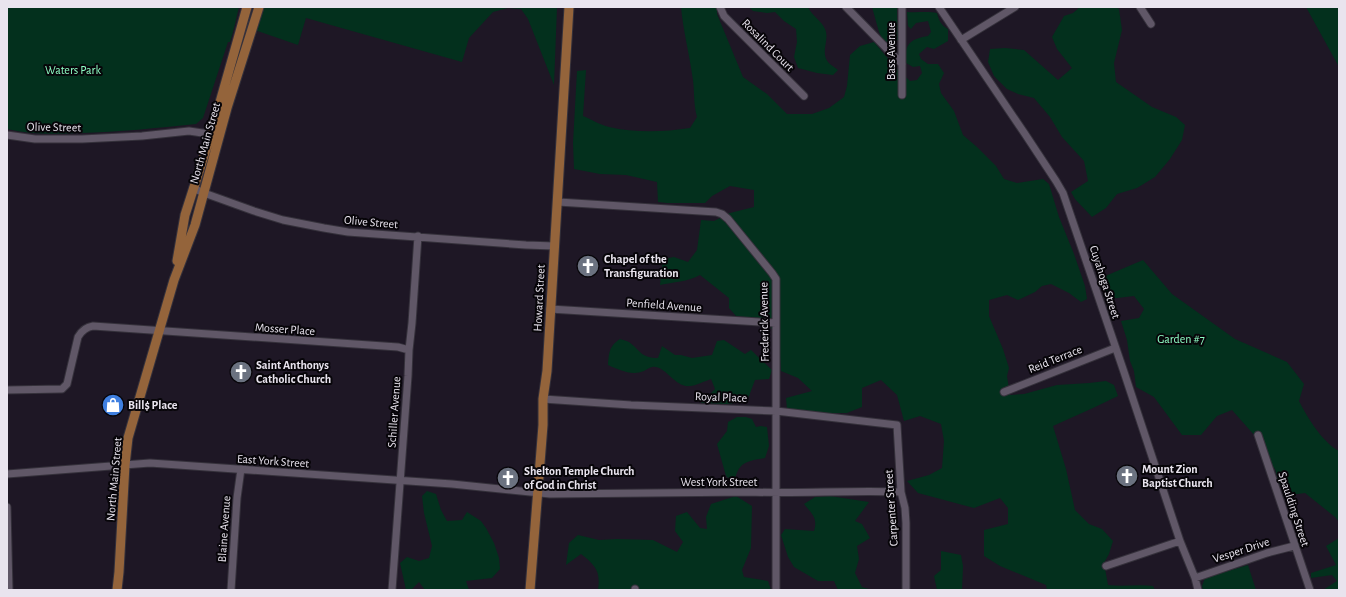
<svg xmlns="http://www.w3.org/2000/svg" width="1346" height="597" viewBox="0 0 1346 597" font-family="'Alegreya Sans',sans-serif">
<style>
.green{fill:#03301d}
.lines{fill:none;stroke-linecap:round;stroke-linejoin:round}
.minor-casing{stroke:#35313b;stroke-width:9}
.major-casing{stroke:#35313b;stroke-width:11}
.minor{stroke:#605767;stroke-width:7}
.major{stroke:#94643b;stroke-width:9}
.labels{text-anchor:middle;stroke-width:4;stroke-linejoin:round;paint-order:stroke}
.street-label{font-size:12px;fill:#e9e4ee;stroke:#070509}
.park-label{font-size:12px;fill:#8fffc6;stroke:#070509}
.poi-label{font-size:12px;font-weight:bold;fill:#e9e4ee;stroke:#070509;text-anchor:start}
</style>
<rect width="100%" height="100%" fill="#1e1725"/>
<path class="green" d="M 7,7 L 239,7 C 236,19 234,30 230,42 L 228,42 L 203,118 L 196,124 C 157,128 119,132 80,133 C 56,134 31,135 7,129 Z
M 259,7 L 557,7 L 554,85 L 528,19 L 521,9 L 508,8 L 493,12 L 469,38 L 462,62 L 306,18 L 298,45 L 252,29 Z
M 681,7 L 717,7 L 717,14 L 743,77 L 767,94 L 787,114 L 812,114 L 829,108 L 844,97 L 847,86 L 850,55 L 860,46 L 874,42 L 896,68 L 910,81 L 917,80 L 922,73 L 920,66 L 913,67 L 906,63 C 904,44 910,39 928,36 L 931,32 L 928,21 L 916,23 L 911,29 L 908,26 L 907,12 C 918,13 927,11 937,13 C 939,21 941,25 948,29 L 948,41 L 934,49 L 927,47 L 919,54 L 921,59 L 928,64 L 938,64 L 944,73 L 939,84 L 941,93 L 954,111 L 963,135 L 977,147 L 996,166 L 1004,179 L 1017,183 L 1043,179 L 1049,184 L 1059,217 L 1074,254 L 1085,286 L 1087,299 L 1081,302 L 1069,293 L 1051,284 L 1042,286 L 1035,292 L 1018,300 L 1007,295 L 989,300 L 989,316 L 1003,349 L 1009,368 L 1007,376 L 1010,395 L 1024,394 L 1057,385 L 1089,383 L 1106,381 L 1114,385 L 1118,396 L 1093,408 L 1053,426 L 1066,469 L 1075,510 L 1089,524 L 1102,529 L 1113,541 L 1109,554 L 1104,563 L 1108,585 C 1123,587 1138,584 1153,586 L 1155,590 L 1047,590 L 1046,585 L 1000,566 L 984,556 L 984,530 L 1008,524 L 1008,508 L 1000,498 L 974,508 L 918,493 L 907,481 L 929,475 L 942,468 L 944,441 L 941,424 L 920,416 L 904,421 L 897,395 L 881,380 L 862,388 L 862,407 L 847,413 L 829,413 L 787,409 L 786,398 L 812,391 L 798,378 L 781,371 L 779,342 L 766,319 L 736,316 L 729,308 L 729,298 L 700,275 C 688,282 673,282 660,285 L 663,259 L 674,257 L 688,262 L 697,250 L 701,220 L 714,221 L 730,213 L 754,207 L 754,190 L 730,186 L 712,196 L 705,203 L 667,203 L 658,202 L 657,182 L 626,175 L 600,174 L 574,169 L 573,143 L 577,71 L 586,70 L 583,116 C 591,119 600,125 609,127 C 635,133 664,132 690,128 L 697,117 C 693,103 695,89 692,74 C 689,52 683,30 681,7 Z
M 749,7 L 808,7 C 812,16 821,20 825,29 C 830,40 820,51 828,62 C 830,65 835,67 838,70 L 833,75 L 817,73 L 798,68 L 794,57 L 797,42 L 796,29 L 784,21 L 775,12 L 767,13 L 753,11 Z
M 872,7 L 897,7 L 898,40 L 889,43 L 884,42 L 879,32 Z
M 1080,7 L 1115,7 L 1119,9 L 1122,30 L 1114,63 L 1116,82 L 1152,107 L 1176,117 L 1185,125 L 1182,140 L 1170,159 L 1155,177 L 1137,188 L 1117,194 L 1106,208 L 1092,217 L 1075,199 L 1071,192 L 1088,181 L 1084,161 L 1062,137 L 1050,117 L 1034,98 L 1018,94 L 1007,89 L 994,76 L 988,62 L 990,49 L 1005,48 L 1024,50 L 1058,80 L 1072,68 L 1057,49 L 1052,37 L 1064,16 L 1073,13 Z
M 1306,7 L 1339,7 L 1339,67 Z
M 1143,260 L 1172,294 L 1235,339 L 1287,362 L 1304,384 L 1299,401 C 1307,417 1323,443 1339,451 L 1339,522 L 1335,517 L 1305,493 L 1290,495 L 1279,483 L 1275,469 L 1269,462 L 1255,436 L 1232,410 L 1217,416 L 1201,435 L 1182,435 L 1154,397 L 1136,387 L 1134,371 L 1130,361 L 1127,340 L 1121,321 L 1139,318 L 1144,309 L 1134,296 L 1109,299 L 1104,289 L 1103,277 Z
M 620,339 C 623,340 627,341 629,342 C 641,351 641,358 658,358 L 662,346 L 675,355 L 681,355 L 692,358 L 712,355 L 717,341 L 724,340 L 745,354 L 751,350 L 772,370 L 769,379 L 755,380 L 749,396 L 746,401 L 728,404 L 701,403 L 715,389 L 711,379 C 705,381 695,386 690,386 C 676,388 667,368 655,367 C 651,366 648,369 644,371 C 632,376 619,370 608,365 C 609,353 609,346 620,339 Z
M 737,417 L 746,417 L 752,419 L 756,427 L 761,426 L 767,427 L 769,446 L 765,458 C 746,461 738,462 734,483 L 726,476 L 717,444 L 727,431 L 728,422 Z
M 427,491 L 436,494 L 441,510 L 447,521 L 462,520 L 467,512 L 481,521 L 486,528 L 494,543 L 499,558 L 500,569 L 492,578 L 466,581 L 469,590 L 425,590 L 419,582 L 411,590 L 406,590 L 400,563 L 407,557 L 419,561 L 429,558 L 432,546 L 424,513 L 422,496 Z
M 736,496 L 752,506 L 751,548 L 742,570 L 744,577 L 768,581 L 771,590 L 598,590 C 601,571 595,565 581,554 L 566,565 L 569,543 L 578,535 L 599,540 L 617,539 L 653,540 L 677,552 L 683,542 L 675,531 L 676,516 L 687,512 L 700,528 L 707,529 L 706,517 L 711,504 Z
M 830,496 L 869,502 L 855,521 L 862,524 L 870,538 L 857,546 L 859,559 L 855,573 L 862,587 L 872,590 L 838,590 L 834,581 L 818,581 L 794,567 L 788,557 L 781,535 L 785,529 L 814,531 C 818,518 812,514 804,504 L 815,497 Z
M 1339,538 L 1339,590 L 1323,590 L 1337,581 L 1332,575 L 1311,578 L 1311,573 L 1336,565 L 1326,546 Z
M 941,551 L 961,555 L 963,566 L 962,590 L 937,590 L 934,576 L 941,570 Z
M 1248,565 L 1256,590 L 1203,590 L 1202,586 L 1205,578 Z"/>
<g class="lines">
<g class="minor-casing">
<path id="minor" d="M 720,7 L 724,16 L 804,96
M 846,7 L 902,64
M 939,7 L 1025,134 L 1056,181 L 1063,193 L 1124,372 L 1180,541 L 1195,578 L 1198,590
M 1140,7 L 1151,24
M 961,40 L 1015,7
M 902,95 L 902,7
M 7,135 L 35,139 L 82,139 L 142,136 L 189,131 L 216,135
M 193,188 L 204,193 L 254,211 L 283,220 L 324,228 L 348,232 L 526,245 L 554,246
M 558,202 L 716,212 L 722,214 L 728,219 L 772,273 L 776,279 L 776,590
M 550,309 L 776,323
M 7,390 L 62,389 L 67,384 L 78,337 C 82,330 86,327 93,326 L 398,347 L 409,350
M 1004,392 L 1115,348
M 543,399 L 631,405 L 776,411 L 897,425 L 901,492 L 905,508 L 906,523 L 906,590
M 1258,435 L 1310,590
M 7,474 L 150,463 L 452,484 L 550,494 L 749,492 C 799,494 850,490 901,492
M 7,507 L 9,590
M 1106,566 L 1180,541
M 1195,578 L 1267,553 L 1294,546
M 635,589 L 635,590
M 231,590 L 237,498 L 241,469
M 392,590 L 408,376 L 409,350 L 412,323 L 418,236"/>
</g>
<g class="major-casing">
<path id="major" d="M 177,261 L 185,215 L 211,134 L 247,7
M 117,590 L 119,572 L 125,465 L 128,438 L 174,280 L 195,225 L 227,108 L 259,7
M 530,590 L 543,425 L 543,399 L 547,371 L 569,7"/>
</g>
<use href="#minor" class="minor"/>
<use href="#major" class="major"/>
</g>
<defs>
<g id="church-disc" transform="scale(1.15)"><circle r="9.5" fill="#6b7280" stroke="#070509"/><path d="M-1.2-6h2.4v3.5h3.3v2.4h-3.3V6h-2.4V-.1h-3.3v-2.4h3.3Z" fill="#fff"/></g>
<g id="shop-disc" transform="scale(1.15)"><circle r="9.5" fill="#3f7fe0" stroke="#070509"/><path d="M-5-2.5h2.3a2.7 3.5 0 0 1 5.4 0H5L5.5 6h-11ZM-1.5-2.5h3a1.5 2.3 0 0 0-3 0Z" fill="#fff"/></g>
</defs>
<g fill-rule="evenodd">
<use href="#church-disc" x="588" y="266"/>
<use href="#church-disc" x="241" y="372"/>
<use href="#shop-disc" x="113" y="405"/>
<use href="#church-disc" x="1127" y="476"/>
<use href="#church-disc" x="508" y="478"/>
</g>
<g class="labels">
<g class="street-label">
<text transform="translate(768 45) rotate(45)" y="4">Rosalind Court</text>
<text transform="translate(891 51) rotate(-90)" y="4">Bass Avenue</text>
<text transform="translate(54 127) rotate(1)" y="4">Olive Street</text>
<text transform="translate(205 143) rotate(-74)" y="4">North Main Street</text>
<text transform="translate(371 222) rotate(5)" y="4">Olive Street</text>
<text transform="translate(1105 282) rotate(72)" y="4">Cuyahoga Street</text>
<text transform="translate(539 298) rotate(-87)" y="4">Howard Street</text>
<text transform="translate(664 305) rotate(4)" y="4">Penfield Avenue</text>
<text transform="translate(764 322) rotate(-91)" y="4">Frederick Avenue</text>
<text transform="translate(285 329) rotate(4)" y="4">Mosser Place</text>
<text transform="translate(1055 359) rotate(-22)" y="4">Reid Terrace</text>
<text transform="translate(721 397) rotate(2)" y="4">Royal Place</text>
<text transform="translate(394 412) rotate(-86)" y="4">Schiller Avenue</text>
<text transform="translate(273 461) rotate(4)" y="4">East York Street</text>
<text transform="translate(114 479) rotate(-85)" y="4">North Main Street</text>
<text x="719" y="486">West York Street</text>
<text transform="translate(891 508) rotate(-94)" y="4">Carpenter Street</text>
<text transform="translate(1294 509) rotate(72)" y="4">Spaulding Street</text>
<text transform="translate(224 529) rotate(-86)" y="4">Blaine Avenue</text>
<text transform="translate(1241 550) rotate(-18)" y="4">Vesper Drive</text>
</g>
<g class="park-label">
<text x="73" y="74">Waters Park</text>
<text x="1181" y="343">Garden #7</text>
</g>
<g class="poi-label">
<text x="604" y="263">Chapel of the<tspan x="604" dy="14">Transfiguration</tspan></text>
<text x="256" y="369">Saint Anthonys<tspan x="256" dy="14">Catholic Church</tspan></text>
<text x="128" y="409">Bill$ Place</text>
<text x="1142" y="473">Mount Zion<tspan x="1142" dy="14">Baptist Church</tspan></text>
<text x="524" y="475">Shelton Temple Church<tspan x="524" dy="14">of God in Christ</tspan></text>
</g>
</g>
<rect width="1346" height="597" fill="none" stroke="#e9e4ee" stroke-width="16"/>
</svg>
